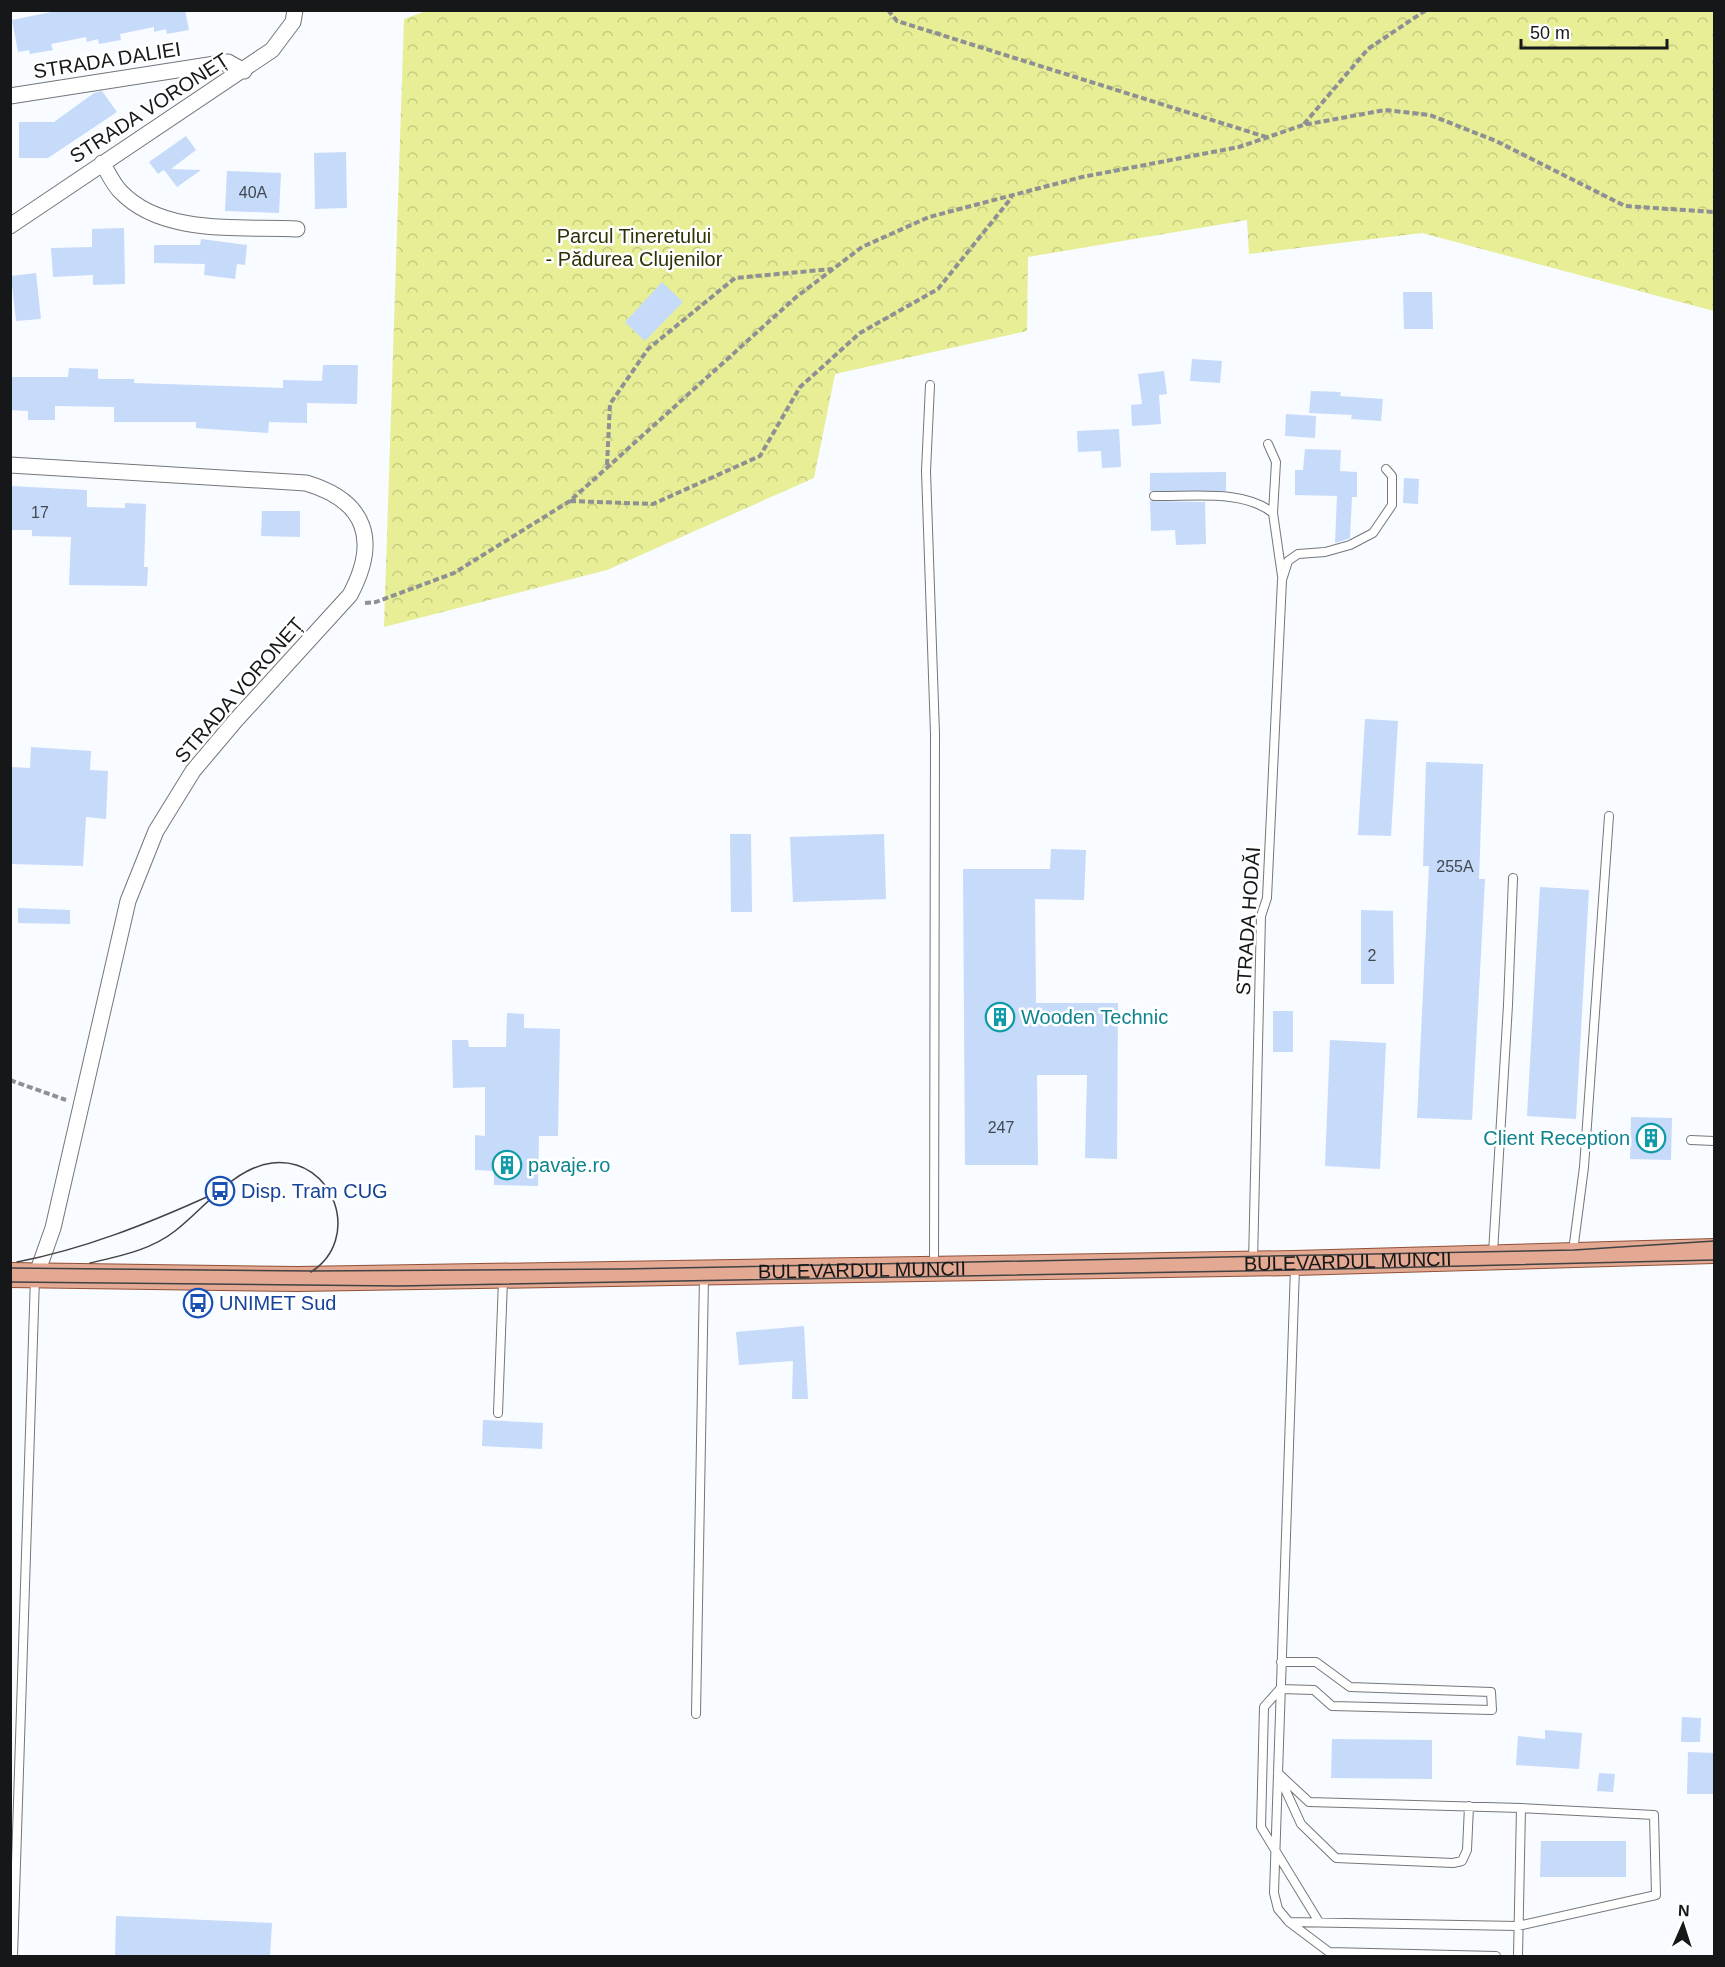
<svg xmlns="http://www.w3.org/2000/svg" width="1725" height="1967" viewBox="0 0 1725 1967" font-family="Helvetica,sans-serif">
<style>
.forest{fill:url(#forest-crowns)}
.building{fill:#c6dafa}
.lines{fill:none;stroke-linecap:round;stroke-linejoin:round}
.lane-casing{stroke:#747679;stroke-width:10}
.street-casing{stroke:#747679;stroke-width:17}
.primary-casing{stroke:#905038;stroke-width:26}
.path{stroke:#8e9093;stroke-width:4;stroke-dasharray:6 3;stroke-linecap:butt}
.lane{stroke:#fff;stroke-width:8}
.street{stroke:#fff;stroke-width:15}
.primary{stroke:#e4a992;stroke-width:24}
.tram{stroke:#404243;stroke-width:1.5}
.labels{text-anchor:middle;stroke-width:5;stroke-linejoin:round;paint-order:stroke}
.number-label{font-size:16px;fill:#424850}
.street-label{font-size:20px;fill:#161718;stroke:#fff}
.park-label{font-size:20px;fill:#2f3106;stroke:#fff}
.culture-label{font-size:20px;fill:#0d838f;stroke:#fff;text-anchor:start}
.transit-label{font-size:20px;fill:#164399;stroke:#fff;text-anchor:start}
</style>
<defs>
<pattern id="forest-crowns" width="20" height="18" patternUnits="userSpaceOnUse" patternTransform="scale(1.5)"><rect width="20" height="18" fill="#e7ee96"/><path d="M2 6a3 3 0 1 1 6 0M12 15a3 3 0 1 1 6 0" fill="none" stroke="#c5cb81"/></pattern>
</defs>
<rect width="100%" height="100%" fill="#f8fbff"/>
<path class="forest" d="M 429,10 L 1714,11 L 1714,311 L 1422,233 L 1249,254 L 1247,220 L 1028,257 L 1027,331 L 835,374 L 814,478 L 607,570 L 384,627 L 404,19 Z"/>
<path class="building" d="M 61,10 L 185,10 L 189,30 L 167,34 L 166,29 L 154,32 L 154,27 L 120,34 L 121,40 L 99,44 L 98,39 L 87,42 L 86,37 L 51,44 L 53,50 L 30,54 L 29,50 L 18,52 L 12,20 Z
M 102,91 L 117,112 L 48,158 L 19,158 L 19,122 L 54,122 L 94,93 Z
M 186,136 L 196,150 L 171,169 L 201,170 L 177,187 L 164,170 L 158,174 L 149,162 Z
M 346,152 L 347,208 L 315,209 L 314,153 Z
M 227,171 L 281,173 L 279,213 L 225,211 Z
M 124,228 L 125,284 L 93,285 L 93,275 L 53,277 L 51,248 L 92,247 L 92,229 Z
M 201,239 L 247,245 L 245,265 L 237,264 L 235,279 L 204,275 L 205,264 L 154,263 L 154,245 L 200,245 Z
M 36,273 L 41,319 L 16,321 L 11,276 Z
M 662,282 L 683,302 L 645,341 L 625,322 Z
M 1403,292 L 1432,292 L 1433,329 L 1404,329 Z
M 1192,359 L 1222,361 L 1220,383 L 1190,381 Z
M 323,365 L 358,365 L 357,404 L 307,403 L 307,423 L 269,422 L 268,433 L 196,428 L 196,422 L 114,422 L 114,407 L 55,406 L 55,420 L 28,420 L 28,411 L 10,410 L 10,377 L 68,377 L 69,368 L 98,369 L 98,379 L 134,379 L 134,383 L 283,388 L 283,380 L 322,381 Z
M 1164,371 L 1167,394 L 1159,395 L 1161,424 L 1132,426 L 1131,405 L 1142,404 L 1138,374 Z
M 1311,391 L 1341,392 L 1340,396 L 1383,399 L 1381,421 L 1351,419 L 1352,415 L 1309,413 Z
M 1286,414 L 1316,416 L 1315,438 L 1285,436 Z
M 1119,429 L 1121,467 L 1102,468 L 1101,451 L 1078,452 L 1077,431 Z
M 1305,449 L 1341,450 L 1340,471 L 1357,472 L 1357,497 L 1352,497 L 1350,538 L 1348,539 L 1335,543 L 1337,496 L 1295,495 L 1295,470 L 1303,470 Z
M 1226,472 L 1226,491 L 1150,491 L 1150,473 Z
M 1404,478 L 1419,479 L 1418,504 L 1403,503 Z
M 10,486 L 87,490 L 87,507 L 125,508 L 125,503 L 146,504 L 144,567 L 148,567 L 147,586 L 69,585 L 71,537 L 32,536 L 32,530 L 10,530 Z
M 1150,501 L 1205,502 L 1206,544 L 1176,545 L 1175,530 L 1151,531 Z
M 262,511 L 300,511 L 300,537 L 261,536 Z
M 1365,719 L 1398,721 L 1391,836 L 1358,835 Z
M 31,747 L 91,751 L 90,770 L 108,771 L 106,819 L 86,817 L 83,866 L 10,864 L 11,767 L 30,768 Z
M 1426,762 L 1483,764 L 1479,879 L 1485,879 L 1472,1120 L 1417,1118 L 1429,866 L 1423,866 Z
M 730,834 L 751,834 L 752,912 L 731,912 Z
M 884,834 L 886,899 L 793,902 L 790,837 Z
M 1051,849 L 1086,850 L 1084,900 L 1035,899 L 1036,1003 L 1118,1003 L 1117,1159 L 1085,1158 L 1087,1075 L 1037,1075 L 1038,1165 L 965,1165 L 963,869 L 1050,869 Z
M 1540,887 L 1589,890 L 1576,1119 L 1527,1116 Z
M 18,908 L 70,910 L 70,924 L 18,923 Z
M 1361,910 L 1393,911 L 1394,984 L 1361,984 Z
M 1273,1011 L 1293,1011 L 1293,1052 L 1273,1052 Z
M 507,1013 L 524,1014 L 524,1028 L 560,1029 L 558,1136 L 539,1136 L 538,1186 L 494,1185 L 494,1171 L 475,1170 L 475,1135 L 485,1136 L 485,1087 L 453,1088 L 452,1040 L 468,1040 L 469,1047 L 506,1047 Z
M 1330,1040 L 1386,1043 L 1380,1169 L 1325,1166 Z
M 1631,1117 L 1672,1118 L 1671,1160 L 1630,1159 Z
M 804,1326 L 808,1399 L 792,1399 L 793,1361 L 739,1365 L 736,1332 Z
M 483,1420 L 543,1423 L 542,1449 L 482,1446 Z
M 1682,1717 L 1701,1718 L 1700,1742 L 1681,1742 Z
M 1545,1730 L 1582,1733 L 1579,1769 L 1516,1765 L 1518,1736 L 1545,1739 Z
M 1332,1739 L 1432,1740 L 1432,1779 L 1331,1778 Z
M 1688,1752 L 1714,1753 L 1714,1794 L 1687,1794 Z
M 1599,1773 L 1615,1774 L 1613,1792 L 1597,1791 Z
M 1541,1841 L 1626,1841 L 1626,1877 L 1540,1877 Z
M 116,1916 L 272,1923 L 270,1956 L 115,1956 Z"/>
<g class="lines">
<g class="lane-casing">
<path id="lane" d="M 930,385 L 926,471 L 935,734 L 934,1267
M 1268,444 L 1276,462 L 1273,513 L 1282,576
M 1154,496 C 1192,497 1243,489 1273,513
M 1691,1140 L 1714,1141
M 1573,1251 L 1584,1167 L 1609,816
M 1493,1253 L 1508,1005 L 1513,878
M 1253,1262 L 1261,916 L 1267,898 L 1282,580 L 1288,561 L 1298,554 L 1325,552 L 1350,545 L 1373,533 L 1392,505 L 1392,476 L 1386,469
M 1295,1267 L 1274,1893 L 1278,1909 L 1289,1922 L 1329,1952 L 1496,1956
M 498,1413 L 503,1280
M 1280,1689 L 1314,1690 L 1332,1706 L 1492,1710 L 1491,1692 L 1350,1687 L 1316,1662 L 1281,1662
M 1280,1689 L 1264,1707 L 1261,1827 L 1319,1922
M 696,1714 L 704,1277
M 1278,1773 L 1309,1802 L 1521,1808 L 1654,1815 L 1656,1895 L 1518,1926 L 1289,1922
M 1280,1778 L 1301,1824 L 1336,1858 L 1453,1863 L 1462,1861 L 1467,1850 L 1469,1806
M 13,1956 L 35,1277
M 1518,1956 L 1521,1808"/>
</g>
<g class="street-casing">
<path id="street" d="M 10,96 L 228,62 L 244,71
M 102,163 C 108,172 113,184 120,191 C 162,236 241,226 297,229
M 10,226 L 272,50 L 293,22 L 295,10
M 10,465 L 306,483 C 367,501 379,541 350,595 L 236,720 L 193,771 L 156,831 L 128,901 L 53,1228 L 36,1276"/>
</g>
<g class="primary-casing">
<g id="primary">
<path id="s1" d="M 10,1275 L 298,1279 L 1295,1263 L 1714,1251"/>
</g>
</g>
<path class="path" d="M 888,10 L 897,21 L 1266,137
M 1304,124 L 1368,49 L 1426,10
M 607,465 L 610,404 L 648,349 L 735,278 L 832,269
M 570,501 L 653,504 L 760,456 L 800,387 L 860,333 L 938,289 L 1012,197
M 365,603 L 376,602 L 454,573 L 570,501 L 795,298 L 862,247 L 929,217 L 1082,177 L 1239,147 L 1303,125 L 1385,110 L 1430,115 L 1496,141 L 1625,206 L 1714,212
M 10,1080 L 66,1100"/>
<use href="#lane" class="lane"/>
<use href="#street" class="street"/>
<use href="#primary" class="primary"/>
<path class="tram" d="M 17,1262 C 84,1249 147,1224 209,1196
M 90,1263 C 120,1256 151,1250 175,1231 C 204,1209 233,1168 272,1163 C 334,1156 363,1239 311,1272
M 10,1268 L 312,1271 L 623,1269 L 1574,1250 L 1714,1241
M 10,1282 L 399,1286 L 1295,1270 L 1714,1260"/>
</g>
<defs>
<g id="building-ring" transform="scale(1.5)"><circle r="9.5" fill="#fff" stroke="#0f9aa8" stroke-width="1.5"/><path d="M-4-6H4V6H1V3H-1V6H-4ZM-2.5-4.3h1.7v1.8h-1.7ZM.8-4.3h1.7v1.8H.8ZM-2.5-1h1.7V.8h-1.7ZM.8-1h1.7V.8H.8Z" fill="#0f9aa8"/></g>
<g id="bus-ring" transform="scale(1.5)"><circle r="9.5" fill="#fff" stroke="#1a4fb4" stroke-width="1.5"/><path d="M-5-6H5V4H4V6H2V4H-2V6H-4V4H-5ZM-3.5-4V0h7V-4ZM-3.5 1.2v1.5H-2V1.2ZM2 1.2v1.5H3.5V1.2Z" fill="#1a4fb4"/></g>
</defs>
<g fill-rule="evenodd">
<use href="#building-ring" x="1000" y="1017"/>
<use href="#building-ring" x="1651" y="1138"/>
<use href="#building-ring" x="507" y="1165"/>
<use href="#bus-ring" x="220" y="1191"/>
<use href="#bus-ring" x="198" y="1303"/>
</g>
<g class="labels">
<g class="number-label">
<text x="253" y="198">40A</text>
<text x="40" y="518">17</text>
<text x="1455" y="872">255A</text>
<text x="1372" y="961">2</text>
<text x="1001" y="1133">247</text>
</g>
<g class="street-label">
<text transform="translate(107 60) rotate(-9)" y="7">STRADA DALIEI</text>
<text transform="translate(149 108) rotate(-33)" y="7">STRADA VORONEȚ</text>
<text transform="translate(239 690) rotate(-49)" y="7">STRADA VORONEȚ</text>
<text transform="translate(1248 921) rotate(-86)" y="7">STRADA HODĂI</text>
<text dy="7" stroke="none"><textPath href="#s1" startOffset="1338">BULEVARDUL MUNCII</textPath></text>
<text dy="7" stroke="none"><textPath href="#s1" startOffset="852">BULEVARDUL MUNCII</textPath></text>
</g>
<g class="park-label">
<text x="634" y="243">Parcul Tineretului<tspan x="634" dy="23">- Pădurea Clujenilor</tspan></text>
</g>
<g class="culture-label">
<text x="1021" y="1024">Wooden Technic</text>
<text x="1630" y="1145" text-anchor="end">Client Reception</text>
<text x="528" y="1172">pavaje.ro</text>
</g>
<g class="transit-label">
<text x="241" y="1198">Disp. Tram CUG</text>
<text x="219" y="1310">UNIMET Sud</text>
</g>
</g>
<rect width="1725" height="1967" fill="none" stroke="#161718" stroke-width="24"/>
<g transform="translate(1683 1925) rotate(3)" stroke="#ffffff" stroke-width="4.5" paint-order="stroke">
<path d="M0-4.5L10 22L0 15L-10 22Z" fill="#161718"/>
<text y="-9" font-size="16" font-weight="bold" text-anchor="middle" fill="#161718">N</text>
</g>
<path d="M1521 39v9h146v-9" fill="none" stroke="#161718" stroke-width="3"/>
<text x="1530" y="39" font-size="18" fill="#161718" stroke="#ffffff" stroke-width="4.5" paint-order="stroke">50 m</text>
</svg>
